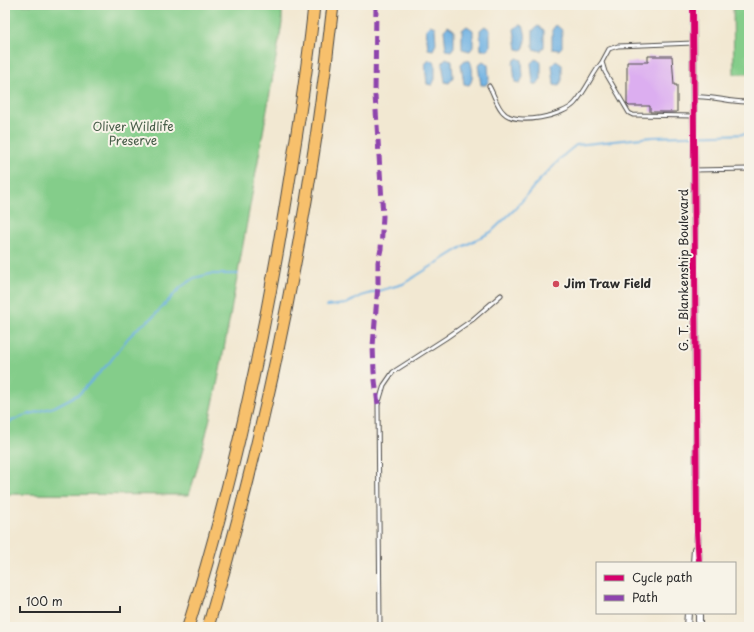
<svg xmlns="http://www.w3.org/2000/svg" width="754" height="632" viewBox="0 0 754 632" font-family="'Playpen Sans',sans-serif">
<style>
.green{fill:#84cd8a;stroke:#587c5a}
.water{fill:#6db1e3;stroke:#4c6e87}
.lines{fill:none;stroke-linecap:round;stroke-linejoin:round}
.stream{stroke:#6db1e3;stroke-width:2}
.building{fill:#dcaef0}
.lane-casing{stroke:#494744;stroke-width:5}
.street-casing{stroke:#494744;stroke-width:8}
.highway-casing{stroke:#494744;stroke-width:13}
.lane{stroke:#fff;stroke-width:3}
.street{stroke:#fff;stroke-width:6}
.highway{stroke:#f7c06c;stroke-width:11}
.quiet{stroke:#8e44ad;stroke-width:5;stroke-dasharray:10 5;stroke-linecap:butt}
.cycleway-casing{stroke:#f7f3e8;stroke-width:8}
.cycleway{stroke:#d6006c;stroke-width:6}
.poi-dot{fill:#d1495b;stroke:#f7f3e8;stroke-width:1.5}
.labels{text-anchor:middle;stroke-width:4;stroke-linejoin:round;paint-order:stroke}
.park-label{font-size:12px;fill:#465c48;stroke:#f7f3e8}
.street-label{font-size:12px;fill:#2b2b2b;stroke:#f7f3e8}
.poi-label{font-size:12px;font-weight:bold;fill:#2b2b2b;stroke:#f7f3e8;text-anchor:start}
</style>
<rect width="100%" height="100%" fill="#f7f3e8"/>
<filter id="ink" filterUnits="userSpaceOnUse"><feTurbulence type="fractalNoise" baseFrequency=".025" numOctaves="2"/><feDisplacementMap in="SourceGraphic" scale="8" xChannelSelector="R" yChannelSelector="G"/><feConvolveMatrix kernelMatrix="1 2 1 2 8 2 1 2 1" color-interpolation-filters="sRGB"/></filter>
<filter id="wash" filterUnits="userSpaceOnUse"><feTurbulence type="fractalNoise" baseFrequency=".012" numOctaves="4" result="noise"/><feDisplacementMap in="SourceGraphic" scale="16" xChannelSelector="R" yChannelSelector="G"/><feGaussianBlur stdDeviation="0.9" result="paint"/><feColorMatrix in="noise" values="0 0 0 0 0 0 0 0 0 0 0 0 0 0 0 0 0 1.4 0 .05"/><feComposite in="paint" operator="in"/></filter>
<g filter="url(#wash)">
<rect width="100%" height="100%" fill="#f2e8d2"/>
<path class="green" d="M 5,5 L 282,5 L 282,23 C 267,112 251,200 235,289 C 222,359 211,428 189,495 L 5,494 Z
M 733,5 L 749,5 L 749,74 L 734,74 Z"/>
<path class="water" d="M 430,25 L 435,27 L 435,29 L 436,44 L 433,50 L 428,49 L 426,29 Z
M 519,25 L 523,26 C 526,32 527,45 522,50 L 517,49 L 514,29 Z
M 556,25 L 562,30 L 562,47 L 559,50 L 552,49 L 552,30 Z
M 448,26 L 454,30 L 454,47 L 451,51 L 446,50 L 444,30 Z
M 467,26 L 473,30 L 473,47 L 470,51 L 462,49 L 462,30 Z
M 485,26 L 490,30 L 490,47 L 487,50 L 481,50 L 480,30 Z
M 538,26 L 544,30 L 544,47 L 541,51 L 533,49 L 533,30 Z
M 446,58 L 451,60 L 452,62 L 453,77 L 449,83 L 445,82 L 442,62 Z
M 517,58 L 522,60 L 522,62 L 523,77 L 520,83 L 515,82 L 513,62 Z
M 535,59 L 540,61 L 541,63 L 541,79 L 538,84 L 533,84 L 531,63 Z
M 429,60 L 434,62 L 435,64 L 435,79 L 432,85 L 427,84 L 425,64 Z
M 465,60 L 470,61 C 473,67 474,80 469,85 L 464,84 L 461,64 Z
M 483,61 L 488,65 L 489,80 L 486,85 L 481,85 L 478,65 Z
M 556,61 L 562,65 L 562,80 L 559,86 L 554,85 L 552,65 Z"/>
<g class="lines">
<path class="stream" d="M 327,306 L 346,304 L 361,296 L 403,284 L 464,246 L 491,232 L 516,208 L 535,185 L 565,154 L 576,145 L 652,137 L 749,134
M 5,424 L 23,416 L 54,407 L 79,394 L 109,363 L 128,338 L 139,327 L 151,319 L 181,287 L 194,278 L 210,274 L 238,274"/>
</g>
<g id="blocks">
<path class="building" d="M 648,56 L 672,56 L 674,85 L 677,85 L 677,112 L 650,112 L 650,106 L 629,106 L 627,104 L 627,62 L 648,62 Z"/>
</g>
</g>
<g filter="url(#ink)">
<use href="#blocks" fill-opacity="0" stroke="#494744" stroke-width="1"/>
<g class="lines">
<g class="lane-casing">
<path id="lane" d="M 693,43 L 618,46 L 609,49 L 602,62 L 605,72 L 629,113 L 633,115 L 694,116
M 489,86 C 494,94 497,107 504,113 C 517,126 564,116 575,103 C 586,90 592,75 602,62
M 693,97 C 712,95 729,103 749,102
M 694,170 L 749,169
M 380,627 L 378,405 L 384,385 L 393,372 L 446,338 L 472,320 L 501,295"/>
</g>
<g class="street-casing">
<path id="street" d="M 693,5 L 697,532 L 699,563
M 694,563 L 695,549
M 699,613 L 699,627
M 687,627 L 688,613"/>
</g>
<g class="highway-casing">
<path id="highway" d="M 188,627 C 232,486 264,340 287,195 C 297,132 308,69 314,5
M 208,627 C 268,424 310,215 333,5"/>
</g>
<use href="#lane" class="lane"/>
<use href="#street" class="street"/>
<use href="#highway" class="highway"/>
<path class="quiet" d="M 376,5 L 375,95 L 383,216 L 381,249 L 378,262 L 378,285 L 373,346 L 374,372 L 378,405"/>
<g class="cycleway-casing">
<path id="cycleway" d="M 693,5 L 697,532 L 699,563"/>
</g>
<use href="#cycleway" class="cycleway"/>
</g>
</g>
<circle class="poi-dot" cx="556" cy="284" r="4"/>
<g class="labels">
<g class="park-label">
<text x="133" y="131">Oliver Wildlife<tspan x="133" dy="14">Preserve</tspan></text>
</g>
<g class="street-label">
<text transform="translate(684 270) rotate(-90)" y="4">G. T. Blankenship Boulevard</text>
</g>
<g class="poi-label">
<text x="564" y="288">Jim Traw Field</text>
</g>
</g>
<rect width="754" height="632" fill="none" stroke="#f7f3e8" stroke-width="20"/>
<rect x="596" y="562" width="140" height="52" fill="#f7f3e8" stroke="#a5a39c"/>
<rect x="604" y="575" width="20" height="6" fill="#d6006c" stroke="#a5a39c"/>
<text x="632" y="582" font-size="12" fill="#2b2b2b">Cycle path</text>
<rect x="604" y="595" width="20" height="6" fill="#8e44ad" stroke="#a5a39c"/>
<text x="632" y="602" font-size="12" fill="#2b2b2b">Path</text>
<path d="M20 606v6h100v-6" fill="none" stroke="#2b2b2b" stroke-width="2"/>
<text x="26" y="606" font-size="12" fill="#2b2b2b" stroke="#f7f3e8" stroke-width="3" paint-order="stroke">100 m</text>
</svg>
